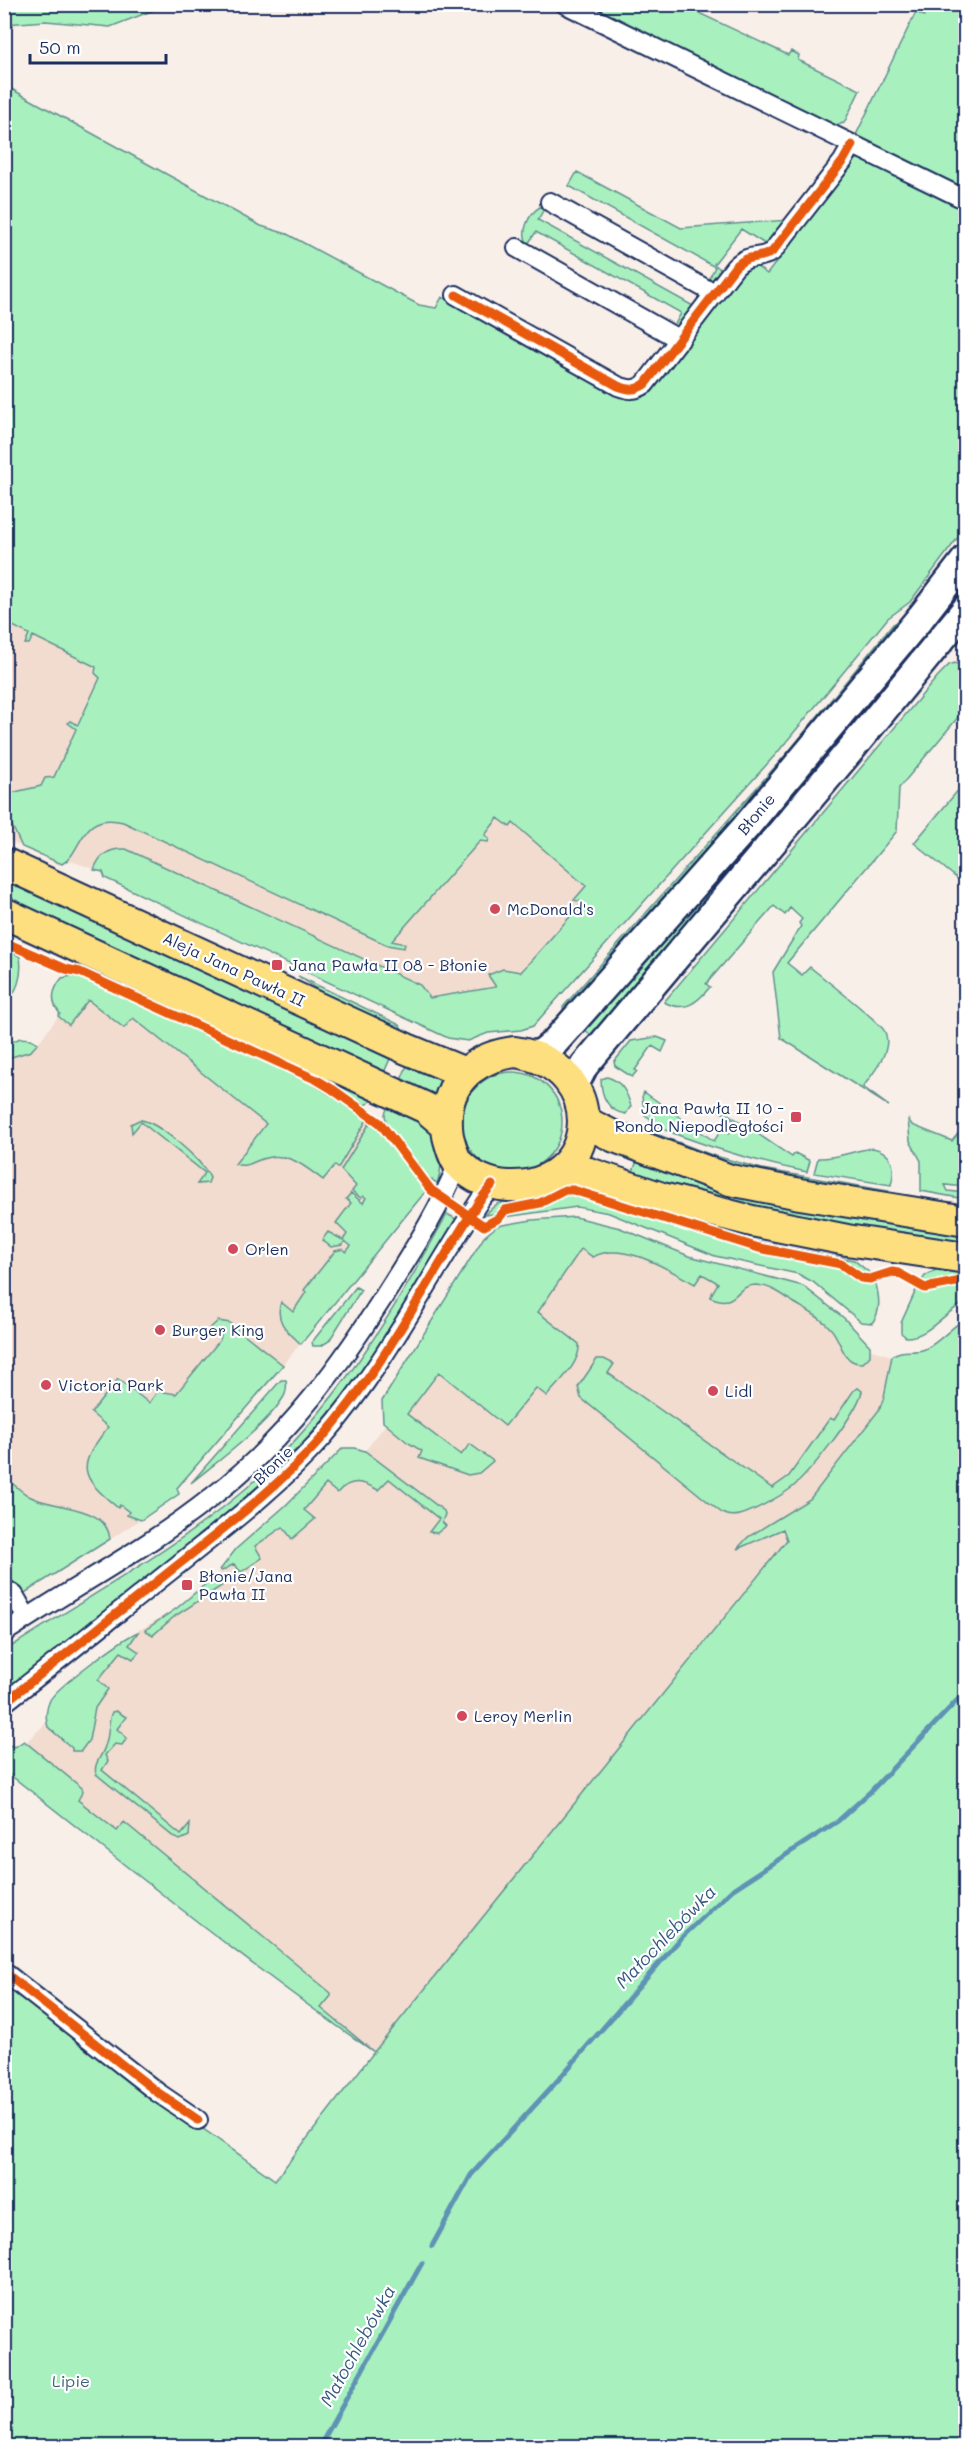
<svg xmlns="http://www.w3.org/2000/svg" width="970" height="2451" viewBox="0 0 970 2451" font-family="Mali,sans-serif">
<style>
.built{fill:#f2dccf}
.green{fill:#a8f1bf;stroke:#62908e;stroke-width:1.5}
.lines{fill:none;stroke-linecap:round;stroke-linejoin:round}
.stream{stroke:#5f93b4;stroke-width:5}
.minor-casing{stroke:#1b2f5e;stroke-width:22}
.secondary-casing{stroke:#1b2f5e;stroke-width:32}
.primary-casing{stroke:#1b2f5e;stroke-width:34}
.minor{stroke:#fff;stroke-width:18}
.secondary{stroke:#fff;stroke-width:27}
.primary{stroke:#fddf80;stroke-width:30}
.cycleway-casing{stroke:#fff;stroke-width:13}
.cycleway{stroke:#e8590c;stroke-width:9}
.poi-dot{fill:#d1495b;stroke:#fff;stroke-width:2}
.labels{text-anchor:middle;stroke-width:4.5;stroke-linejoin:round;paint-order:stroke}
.street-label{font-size:16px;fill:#1b2f5e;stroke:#fff}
.poi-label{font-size:16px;fill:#1b2f5e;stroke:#fff;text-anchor:start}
.park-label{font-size:16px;fill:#3e6076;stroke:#fff}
.water-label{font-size:18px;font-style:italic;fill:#375882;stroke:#fff}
</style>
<rect width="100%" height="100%" fill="#f9efe9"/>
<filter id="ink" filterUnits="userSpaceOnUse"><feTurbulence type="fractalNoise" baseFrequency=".0167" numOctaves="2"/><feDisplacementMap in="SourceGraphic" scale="12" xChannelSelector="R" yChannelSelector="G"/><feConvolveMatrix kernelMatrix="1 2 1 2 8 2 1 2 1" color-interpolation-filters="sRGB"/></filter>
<g filter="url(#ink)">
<path class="built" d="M 5,613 L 476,764 L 637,910 L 533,1026 L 521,1030 L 488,1033 L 468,1041 L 456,1041 L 435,1033 L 105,878 L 103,872 L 68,860 L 59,865 L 5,839 Z
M 77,975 L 325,1090 L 368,1118 L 387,1136 L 426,1191 L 264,1388 L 177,1488 L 179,1494 L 94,1550 L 5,1482 L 5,1050 L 12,1042 L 20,1038 L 38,1043 L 60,1014 L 53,1003 L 55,988 L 62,978 Z
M 575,1217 L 620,1228 L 689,1256 L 803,1286 L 844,1318 L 872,1350 L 892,1356 L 884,1397 L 879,1410 L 810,1499 L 748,1537 L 738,1548 L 783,1529 L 787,1540 L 374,2052 L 321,2007 L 324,2004 L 7,1760 L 46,1723 L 48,1704 L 55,1694 L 131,1635 L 177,1608 L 215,1576 L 236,1549 L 285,1506 L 340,1450 L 346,1447 L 365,1451 L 385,1425 L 382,1417 L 384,1395 L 490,1231 L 497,1226 L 532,1220 Z"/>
<path class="green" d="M 4,5 L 5,4 L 167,5 L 110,27 L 46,21 L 5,24 Z
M 579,5 L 682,5 L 788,55 L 791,51 L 799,55 L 798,60 L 860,90 L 844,123 L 833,126 Z
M 929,5 L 965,5 L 965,191 L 855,137 L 916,12 L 924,16 Z
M 4,85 L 261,226 L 287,234 L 419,305 L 436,308 L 442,297 L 616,394 C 629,399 639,400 652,392 L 749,265 L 753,264 L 767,274 L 855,160 L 860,158 L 965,209 L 965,528 L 910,602 L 888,618 L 777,753 L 533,1026 L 521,1030 L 488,1033 L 468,1041 L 448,1038 L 105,878 L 103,872 L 94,870 C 99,854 110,848 126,849 L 420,985 L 430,998 L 496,987 L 488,975 L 503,969 L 521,972 L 583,902 L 574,900 L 586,886 L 513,823 L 510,827 L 498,818 L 485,835 L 489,839 L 488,842 L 480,841 L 392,941 L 405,944 L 404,948 L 387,945 L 123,822 C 79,811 83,853 62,864 L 22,847 L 8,817 L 6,794 L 41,786 L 45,778 L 54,777 L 76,729 L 68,723 L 70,721 L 78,725 L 100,678 L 95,673 L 96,667 L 33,636 L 29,644 L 25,644 L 29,634 L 5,622 Z
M 577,172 L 681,228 L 788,220 L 764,251 L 762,248 L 765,244 L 741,229 L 714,264 L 725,273 C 720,277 716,281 709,279 L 715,267 L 569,186 Z
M 540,207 L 545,207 L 538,220 L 693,306 L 701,294 L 703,298 L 683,325 L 674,326 L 681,313 L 536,232 L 528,244 C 520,233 528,214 540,207 Z
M 911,616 L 743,815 L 564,1014 L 563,1007 L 789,751 L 893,624 Z
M 955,663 L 965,668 L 965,709 L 899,788 L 897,831 L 787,963 L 802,975 L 810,967 C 823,978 880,1021 885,1032 C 893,1051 873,1073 863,1087 L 889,1106 L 781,1038 L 773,972 L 801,926 L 799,923 L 802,919 L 790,908 L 785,915 L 774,906 L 706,984 L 710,987 C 697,1003 685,1013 664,1002 L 938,676 L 949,665 Z
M 814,772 L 815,773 L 594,1038 L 583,1028 L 750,840 Z
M 965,782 L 965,885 L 914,843 Z
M 5,873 L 393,1052 L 382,1077 L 5,903 Z
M 5,947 L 20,957 C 23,978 17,990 5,1006 Z
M 80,962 L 374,1095 L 369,1103 L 364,1105 L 311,1072 L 73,963 Z
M 77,975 L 303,1078 L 368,1118 L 338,1168 L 335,1165 L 323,1180 C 304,1166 287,1150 262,1159 C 252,1162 246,1168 235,1164 L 266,1124 L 133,1018 L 124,1028 L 88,1000 L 69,1025 L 58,1016 L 60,1014 C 50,1001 52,990 62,978 Z
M 298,976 L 400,1025 L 403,1031 L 342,1006 Z
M 657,1037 L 667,1041 L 662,1052 L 652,1046 L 635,1070 L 637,1071 L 632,1077 L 615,1066 L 614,1062 L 631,1041 Z
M 20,1038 L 31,1039 L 38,1043 L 31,1051 L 5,1059 L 5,1050 L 12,1042 Z
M 409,1060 L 448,1079 L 438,1101 L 400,1083 Z
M462 1122a50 50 0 1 1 100 0a50 50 0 1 1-100 0Z
M 607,1077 C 622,1081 627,1093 631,1106 L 626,1114 C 608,1112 601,1096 601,1079 Z
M 644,1092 L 714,1141 L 722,1129 L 729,1134 L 736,1122 L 714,1107 L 715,1105 L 792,1157 L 795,1153 L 810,1161 L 807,1172 C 752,1161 701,1145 650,1124 L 651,1119 L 645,1115 L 642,1097 Z
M 389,1104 C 397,1107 405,1109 412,1113 C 435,1126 447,1159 437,1183 L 425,1175 L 386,1122 L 385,1114 Z
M 908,1119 L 912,1125 L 952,1141 L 965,1125 L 965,1187 L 945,1185 L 948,1191 L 965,1193 L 965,1199 L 921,1191 L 921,1161 L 910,1141 Z
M 139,1120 C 155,1119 204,1161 210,1178 L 208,1183 L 197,1184 L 205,1173 L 141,1122 L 132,1133 L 131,1124 Z
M 371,1121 L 387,1136 L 426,1191 L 301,1344 C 288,1332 274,1322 281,1302 L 293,1312 L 306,1292 L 304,1290 L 335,1251 L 343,1249 L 346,1252 L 351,1246 L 345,1241 L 342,1245 L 331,1247 L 322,1240 L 328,1232 L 343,1240 L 347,1234 L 336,1223 L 351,1203 L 346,1199 L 351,1193 L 363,1203 L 366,1198 L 363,1196 L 361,1198 L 352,1191 L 356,1186 L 341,1170 Z
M 651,1132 L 712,1155 L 762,1169 L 888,1191 L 884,1194 L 734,1170 L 647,1133 Z
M 873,1148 C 893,1152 896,1168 891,1185 L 814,1173 L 818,1158 C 837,1159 854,1150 873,1148 Z
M 638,1158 L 965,1233 L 965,1248 L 837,1228 L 631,1177 Z
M 565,1183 L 576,1184 L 606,1193 L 600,1195 L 569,1187 L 533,1202 L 505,1206 L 495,1214 L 484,1215 L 497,1204 Z
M 572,1194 L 762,1252 L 840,1267 L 862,1282 L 875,1281 C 879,1295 882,1311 872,1323 L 861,1322 L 813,1282 L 798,1274 L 715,1256 L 609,1213 L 577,1207 L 505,1217 C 513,1209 526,1210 536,1207 C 549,1203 559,1195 572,1194 Z
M 623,1200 L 757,1242 L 854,1260 L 871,1274 L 861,1274 L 840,1259 L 727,1235 L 624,1203 Z
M 447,1214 L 456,1219 L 445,1238 C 404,1305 364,1376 311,1434 C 266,1483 213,1525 161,1567 C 112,1605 63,1644 14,1683 L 5,1686 L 5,1653 L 12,1646 C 92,1594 178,1548 250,1485 C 335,1409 393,1314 447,1214 Z
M 575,1217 L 620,1228 L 689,1256 L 803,1286 L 844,1318 L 870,1346 L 870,1356 L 863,1363 C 842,1365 842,1341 831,1329 C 821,1317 806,1310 793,1302 C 782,1294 769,1285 755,1285 C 733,1286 738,1309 710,1297 L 718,1283 L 702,1274 L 695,1284 C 669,1270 622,1240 593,1257 L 581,1249 L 538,1312 L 579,1344 C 581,1363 558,1383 547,1396 L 536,1388 L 505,1426 L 439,1372 L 407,1414 L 461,1455 L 470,1444 L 493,1461 L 479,1473 L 468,1475 L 419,1458 L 422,1451 L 407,1442 L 383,1422 L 382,1401 L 484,1237 L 497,1226 L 532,1220 Z
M 939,1268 L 965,1269 L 965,1277 C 950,1277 935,1289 920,1283 L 925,1276 Z
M 965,1283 L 965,1303 C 944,1311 930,1337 906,1337 L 901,1333 L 901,1323 L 917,1288 L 928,1291 Z
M 356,1287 L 361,1290 L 329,1341 L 321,1346 L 313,1346 L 312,1342 Z
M 965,1319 L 965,2446 L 5,2446 L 4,1978 L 171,2106 L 275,2180 L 374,2052 C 247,1964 127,1866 5,1771 L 5,1747 L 9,1745 L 15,1747 L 24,1741 L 82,1788 L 83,1791 L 78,1800 L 117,1831 L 124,1822 L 331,1993 L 331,1996 L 321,2008 L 374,2052 L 787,1540 L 783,1529 L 737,1549 L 748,1537 L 810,1499 L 879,1410 L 884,1397 L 892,1356 C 902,1348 914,1354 925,1349 C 940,1342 951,1327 965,1319 Z
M 218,1321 L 230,1323 L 283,1365 L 177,1488 L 179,1494 L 141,1520 L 127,1515 L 129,1512 L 120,1505 L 118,1508 C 78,1475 77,1467 108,1427 L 91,1413 L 118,1379 L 149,1403 L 158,1391 L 176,1394 L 220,1340 L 222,1331 L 209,1329 Z
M 597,1359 L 604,1359 L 614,1364 L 608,1373 L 772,1488 L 789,1476 L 830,1418 L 834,1420 L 854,1390 L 858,1388 L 862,1391 C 858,1412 807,1477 790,1489 C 779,1497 752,1512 740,1515 C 732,1517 724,1515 718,1510 L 581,1398 L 578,1387 Z
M 281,1380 L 286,1380 C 287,1387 287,1392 283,1398 C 265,1427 218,1461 191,1483 Z
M 343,1448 L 355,1448 L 365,1451 L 444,1511 L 445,1514 L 442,1522 L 446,1526 L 437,1533 L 429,1532 L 439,1519 L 389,1479 L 378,1490 C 363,1481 350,1478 337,1493 L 326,1484 L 304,1510 L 315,1519 L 292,1539 L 283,1527 L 255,1546 L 262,1558 L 241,1572 L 234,1564 L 222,1571 L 220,1570 L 236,1549 L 285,1506 Z
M 4,1477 C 13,1483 22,1493 31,1497 C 55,1509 107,1505 110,1539 L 23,1594 L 5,1579 Z
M 215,1576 L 226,1583 L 175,1616 L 153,1635 L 145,1630 L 177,1608 Z
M 138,1632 L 129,1645 L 139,1652 L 133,1659 L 121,1652 L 98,1680 L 108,1689 L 95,1708 L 89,1740 L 81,1751 L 72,1751 L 72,1748 L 48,1727 C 45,1719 46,1708 50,1700 C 58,1686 123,1638 138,1632 Z
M 116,1711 L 126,1717 L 117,1729 L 127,1738 L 122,1745 L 115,1744 L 105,1755 L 108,1761 L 102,1770 L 181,1835 L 190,1824 L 189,1836 L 180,1840 L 175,1838 L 96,1774 C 93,1763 102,1757 105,1746 C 110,1735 107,1722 112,1712 Z"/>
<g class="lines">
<path class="stream" d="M 432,2246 L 471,2175 L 558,2080 L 682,1937 L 732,1890 L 838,1821 L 871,1791 L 966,1691
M 321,2444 L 422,2263"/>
<g class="minor-casing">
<path id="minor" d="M 565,4 L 966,200
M 550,202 L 715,294
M 517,248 L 680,340
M 456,295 L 618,386 C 629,390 635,391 645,384 L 735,267 C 751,252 756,261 772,252 L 843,161 L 852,145
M 4,1588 L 14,1595 L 27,1618
M 4,1633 C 73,1587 148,1548 213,1496 C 288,1438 343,1362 393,1282 C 417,1244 441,1206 458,1163
M 4,1703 C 63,1657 121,1610 179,1564 C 229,1524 279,1486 322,1438 C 385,1366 428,1279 480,1200 L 492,1185
M 4,1972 L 157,2092 L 198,2120"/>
</g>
<g class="secondary-casing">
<path id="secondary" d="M 534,1055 L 543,1052 L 554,1043 L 745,828 L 921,617 L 966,559
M 577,1093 L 576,1082 L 584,1066 L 853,747 L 966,609"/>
</g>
<g class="primary-casing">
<path id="primary" d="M 4,863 L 407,1049 L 465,1073
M 4,913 L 426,1108 L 446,1125
M 515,1052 C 612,1066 601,1190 508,1186 C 490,1185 473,1178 459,1164 C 454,1159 451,1147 449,1140 C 446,1130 447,1122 447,1113 C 451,1075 481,1056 515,1052 Z
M 583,1116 L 591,1125 L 615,1137 L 730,1180 L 800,1194 L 966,1221
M 564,1168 L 589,1173 L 662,1198 L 752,1221 L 847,1240 L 966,1258"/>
</g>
<use href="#minor" class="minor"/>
<use href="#secondary" class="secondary"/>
<use href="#primary" class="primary"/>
<g class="cycleway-casing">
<path id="cycleway" d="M 456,295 L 618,386 C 629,390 635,391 645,384 L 735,267 C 751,252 756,261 772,252 L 843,161 L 852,145
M 4,942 L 66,969 L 80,972 L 317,1080 L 332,1089 L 380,1123 L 431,1190 L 484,1226 L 499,1218 L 505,1210 L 540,1203 L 565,1190 L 573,1190 L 759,1248 L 841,1264 L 861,1278 L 870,1279 L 892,1272 L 898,1273 L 925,1288 L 966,1280
M 4,1703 C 63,1657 121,1610 179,1564 C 229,1524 279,1486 322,1438 C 385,1366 428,1279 480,1200 L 492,1185
M 4,1972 L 157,2092 L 198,2120"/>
</g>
<use href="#cycleway" class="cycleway"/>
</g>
</g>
<g class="poi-dot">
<circle cx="495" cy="909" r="6"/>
<rect x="271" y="959" width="12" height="12" rx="3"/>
<rect x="790" y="1111" width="12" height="12" rx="3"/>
<circle cx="233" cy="1249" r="6"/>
<circle cx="160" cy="1330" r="6"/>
<circle cx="46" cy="1385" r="6"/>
<circle cx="713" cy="1391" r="6"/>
<rect x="181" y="1579" width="12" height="12" rx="3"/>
<circle cx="462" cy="1716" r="6"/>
</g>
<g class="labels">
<g class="street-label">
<text transform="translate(756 814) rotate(-50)" y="6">Błonie</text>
<text transform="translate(234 969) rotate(25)" y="6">Aleja Jana Pawła II</text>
<text transform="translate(273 1465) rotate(-44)" y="6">Błonie</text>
</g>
<g class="poi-label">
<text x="507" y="915">McDonald's</text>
<text x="289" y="971">Jana Pawła II 08 - Błonie</text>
<text x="784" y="1114" text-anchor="end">Jana Pawła II 10 -<tspan x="784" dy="18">Rondo Niepodległości</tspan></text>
<text x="245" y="1255">Orlen</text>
<text x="172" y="1336">Burger King</text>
<text x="58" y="1391">Victoria Park</text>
<text x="725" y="1397">Lidl</text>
<text x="199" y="1582">Błonie/Jana<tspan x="199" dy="18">Pawła II</tspan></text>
<text x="474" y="1722">Leroy Merlin</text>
</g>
<g class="park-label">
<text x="71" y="2387">Lipie</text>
</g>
<g class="water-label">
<text transform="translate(666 1937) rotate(-46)" y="6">Małochlebówka</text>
<text transform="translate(358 2346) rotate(-61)" y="6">Małochlebówka</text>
</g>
</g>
<rect width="970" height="2451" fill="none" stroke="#fff" stroke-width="24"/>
<rect x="12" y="12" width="946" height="2427" fill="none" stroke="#1b2f5e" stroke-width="2" filter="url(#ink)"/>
<path d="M30 54v9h136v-9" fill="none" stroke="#1b2f5e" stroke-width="3"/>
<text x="39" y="54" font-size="18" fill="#1b2f5e" stroke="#ffffff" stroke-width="4.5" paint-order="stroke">50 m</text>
</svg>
